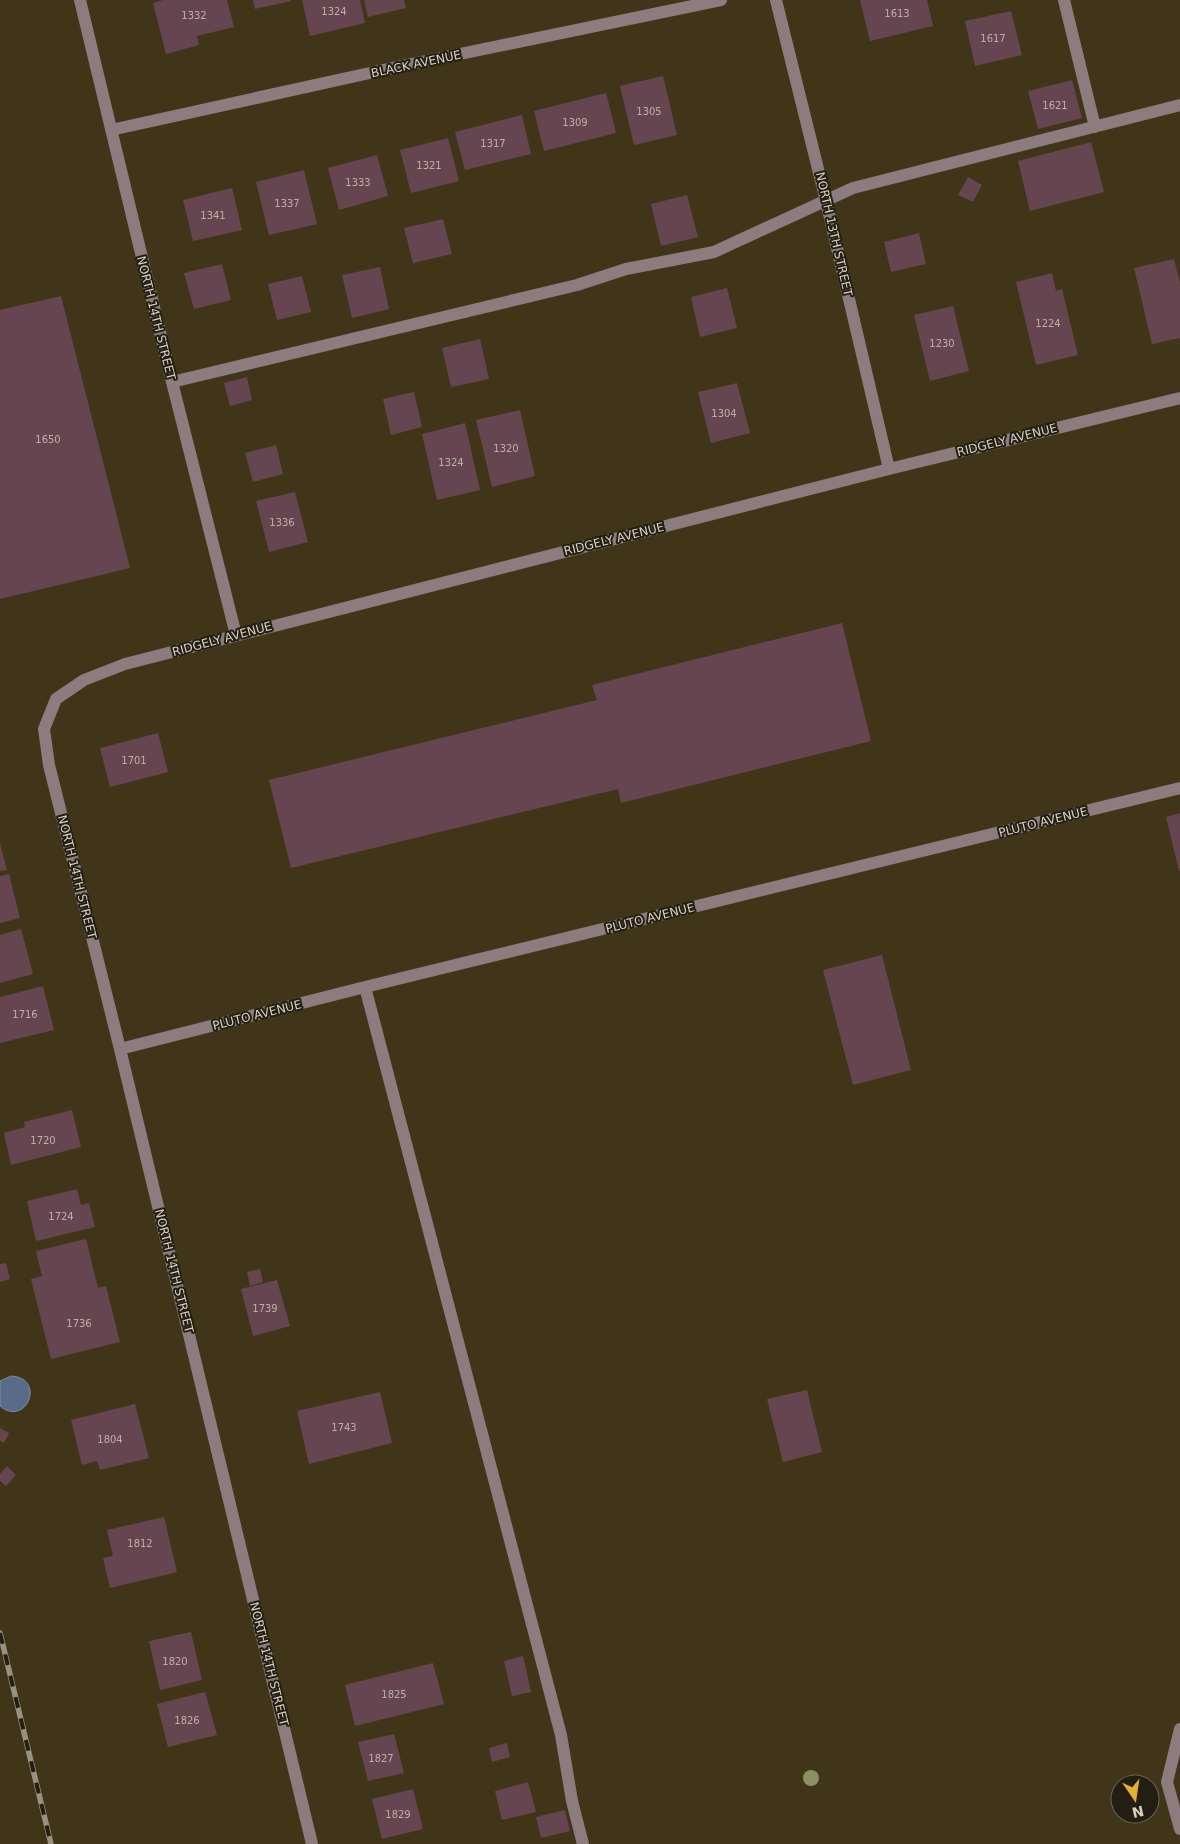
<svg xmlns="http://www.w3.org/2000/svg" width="1180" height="1844" viewBox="0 0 1180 1844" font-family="'DejaVu Sans',sans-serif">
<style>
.water{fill:#586c89;stroke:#7f8b9a}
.building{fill:#654650}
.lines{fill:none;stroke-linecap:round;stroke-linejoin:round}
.minor{stroke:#8c7b7f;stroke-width:12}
.rail-casing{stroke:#9a917c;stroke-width:5.5}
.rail{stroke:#231e12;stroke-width:4;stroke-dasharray:11;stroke-linecap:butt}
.tree{fill:#889064}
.labels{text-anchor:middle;stroke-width:4;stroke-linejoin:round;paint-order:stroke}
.number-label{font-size:10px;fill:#bcafa6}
.street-label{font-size:12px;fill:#d9d2c2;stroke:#231e12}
</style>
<rect width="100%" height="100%" fill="#413519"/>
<path class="water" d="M 11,1376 C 47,1378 26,1428 0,1406 L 0,1381 Z"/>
<path class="building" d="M 163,0 L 227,0 L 234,27 L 197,36 L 199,45 L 166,54 L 153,3 Z
M 253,0 L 291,0 L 291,1 L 255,9 Z
M 302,0 L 360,0 L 365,23 L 310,36 Z
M 364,0 L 404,0 L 406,8 L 368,17 Z
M 860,0 L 927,0 L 933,26 L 870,41 Z
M 1011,11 L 1022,55 L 975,66 L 965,21 Z
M 663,76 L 677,135 L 634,145 L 620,86 Z
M 1072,80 L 1082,118 L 1038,129 L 1028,91 Z
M 606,93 L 616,133 L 544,151 L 534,111 Z
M 522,115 L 531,154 L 465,170 L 455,132 Z
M 448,138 L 459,181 L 411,193 L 400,150 Z
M 1091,142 L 1104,192 L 1030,211 L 1018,161 Z
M 377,155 L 388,196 L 339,210 L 328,168 Z
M 304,170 L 317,224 L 269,235 L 256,182 Z
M 968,177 L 982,185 L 973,202 L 958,195 Z
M 232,188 L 242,230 L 193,241 L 183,200 Z
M 687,195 L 698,237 L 661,246 L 651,204 Z
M 443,219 L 452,254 L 413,263 L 404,228 Z
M 919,233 L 926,264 L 891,272 L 884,242 Z
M 1174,259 L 1180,283 L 1180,338 L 1152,344 L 1134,268 Z
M 222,264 L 231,300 L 194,309 L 184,273 Z
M 380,267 L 389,309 L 352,318 L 342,275 Z
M 1052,273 L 1056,291 L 1062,289 L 1078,355 L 1036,365 L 1016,282 Z
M 302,276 L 311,312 L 277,320 L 268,284 Z
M 727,288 L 737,328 L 700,337 L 691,297 Z
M 61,296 L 130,568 L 0,599 L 0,310 Z
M 953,306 L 969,371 L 930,381 L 914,315 Z
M 480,339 L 489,379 L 451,387 L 442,348 Z
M 247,377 L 252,400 L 230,406 L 224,383 Z
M 737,383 L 750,433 L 711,443 L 698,392 Z
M 414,392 L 422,427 L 391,435 L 383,399 Z
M 520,410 L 535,476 L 492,487 L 476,420 Z
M 465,423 L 480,490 L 437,500 L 422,434 Z
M 276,445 L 283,474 L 253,482 L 245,453 Z
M 295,492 L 308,542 L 269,552 L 256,501 Z
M 842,623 L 871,741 L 621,803 L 618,789 L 291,868 L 269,780 L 597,700 L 592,685 Z
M 158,733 L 168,772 L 110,787 L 100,748 Z
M 1180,813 L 1180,871 L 1179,871 L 1166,817 Z
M 0,843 L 7,870 L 0,871 Z
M 9,874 L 20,918 L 0,923 L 0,876 Z
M 21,929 L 33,974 L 0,983 L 0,935 Z
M 882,955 L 911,1070 L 853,1085 L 823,970 Z
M 43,986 L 54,1030 L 0,1043 L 0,997 Z
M 72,1110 L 81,1147 L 11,1165 L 4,1133 L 25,1127 L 24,1122 Z
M 77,1189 L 81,1205 L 89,1203 L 95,1227 L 36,1241 L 27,1201 Z
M 86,1239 L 98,1288 L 106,1286 L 120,1342 L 51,1359 L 31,1279 L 42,1276 L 36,1251 Z
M 6,1263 L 10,1279 L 0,1282 L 0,1264 Z
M 260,1269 L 263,1282 L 250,1286 L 247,1272 Z
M 277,1280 L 290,1326 L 253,1336 L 241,1289 Z
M 807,1390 L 822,1452 L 783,1462 L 767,1399 Z
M 380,1392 L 392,1443 L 309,1464 L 297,1411 Z
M 135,1404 L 149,1458 L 100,1470 L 97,1461 L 82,1465 L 71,1420 Z
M 0,1428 L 9,1433 L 4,1443 L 0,1441 Z
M 7,1466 L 16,1475 L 6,1486 L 0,1481 L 0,1474 Z
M 164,1517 L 177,1572 L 110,1588 L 103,1558 L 113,1556 L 107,1530 Z
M 191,1632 L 202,1680 L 160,1690 L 149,1641 Z
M 523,1656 L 531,1692 L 512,1696 L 504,1661 Z
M 433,1663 L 444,1704 L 355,1726 L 345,1685 Z
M 205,1692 L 217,1735 L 168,1747 L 157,1704 Z
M 394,1734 L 404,1773 L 368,1781 L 358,1742 Z
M 507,1743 L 510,1757 L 492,1762 L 489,1748 Z
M 528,1782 L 536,1812 L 502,1820 L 495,1791 Z
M 413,1789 L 423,1829 L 382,1839 L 372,1799 Z
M 565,1810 L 570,1831 L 541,1838 L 536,1817 Z"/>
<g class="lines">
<path class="minor" d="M 80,0 L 172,382 L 236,635
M 776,0 L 826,201 L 889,469
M 1064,0 L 1095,127
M 111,130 L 397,67 L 721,0
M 172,382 L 577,285 L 626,269 L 714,252 L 853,188 L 1180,105
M 365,987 L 561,1735 L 572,1801 L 583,1844
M 120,1049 L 365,987 L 1180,788
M 1180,1729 L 1167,1782 L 1180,1829
M 312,1844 L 120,1049 L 49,765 L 44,729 L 56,699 L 84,680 L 125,664 L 889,469 L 1180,398"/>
<g class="rail-casing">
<path id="rail" d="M 0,1633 L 51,1844"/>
</g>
<use href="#rail" class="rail"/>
</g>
<circle class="tree" cx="811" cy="1778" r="8"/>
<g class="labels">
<g class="number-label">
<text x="334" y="15">1324</text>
<text x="897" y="17">1613</text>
<text x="194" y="19">1332</text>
<text x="993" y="42">1617</text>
<text x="1055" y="109">1621</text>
<text x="649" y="115">1305</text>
<text x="575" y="126">1309</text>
<text x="493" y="147">1317</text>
<text x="429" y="169">1321</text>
<text x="358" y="186">1333</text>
<text x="287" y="207">1337</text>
<text x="213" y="219">1341</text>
<text x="1048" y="327">1224</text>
<text x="942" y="347">1230</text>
<text x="724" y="417">1304</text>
<text x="48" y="443">1650</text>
<text x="506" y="452">1320</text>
<text x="451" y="466">1324</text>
<text x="282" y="526">1336</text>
<text x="134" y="764">1701</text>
<text x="25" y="1018">1716</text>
<text x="43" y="1144">1720</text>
<text x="61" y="1220">1724</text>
<text x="265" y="1312">1739</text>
<text x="79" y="1327">1736</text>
<text x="344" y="1431">1743</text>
<text x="110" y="1443">1804</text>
<text x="140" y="1547">1812</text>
<text x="175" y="1665">1820</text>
<text x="394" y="1698">1825</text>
<text x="187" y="1724">1826</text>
<text x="381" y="1762">1827</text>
<text x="398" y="1818">1829</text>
</g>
<g class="street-label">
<text transform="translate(416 64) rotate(-12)" y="4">BLACK AVENUE</text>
<text transform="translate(834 234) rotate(77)" y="4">NORTH 13TH STREET</text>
<text transform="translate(156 318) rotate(76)" y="4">NORTH 14TH STREET</text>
<text transform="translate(1007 440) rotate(-14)" y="4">RIDGELY AVENUE</text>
<text transform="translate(614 539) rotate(-14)" y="4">RIDGELY AVENUE</text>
<text transform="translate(222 639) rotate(-15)" y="4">RIDGELY AVENUE</text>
<text transform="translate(1043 822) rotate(-14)" y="4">PLUTO AVENUE</text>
<text transform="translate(77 877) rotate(76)" y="4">NORTH 14TH STREET</text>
<text transform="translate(650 918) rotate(-14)" y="4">PLUTO AVENUE</text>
<text transform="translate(257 1015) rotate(-14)" y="4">PLUTO AVENUE</text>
<text transform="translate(174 1271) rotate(76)" y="4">NORTH 14TH STREET</text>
<text transform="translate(269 1664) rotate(76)" y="4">NORTH 14TH STREET</text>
</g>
</g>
<g transform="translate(1135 1799) rotate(167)"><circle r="24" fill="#231e12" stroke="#6c6658"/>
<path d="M0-4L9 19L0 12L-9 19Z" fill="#e2ae34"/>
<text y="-8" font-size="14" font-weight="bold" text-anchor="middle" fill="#d9d2c2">N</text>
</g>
</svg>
